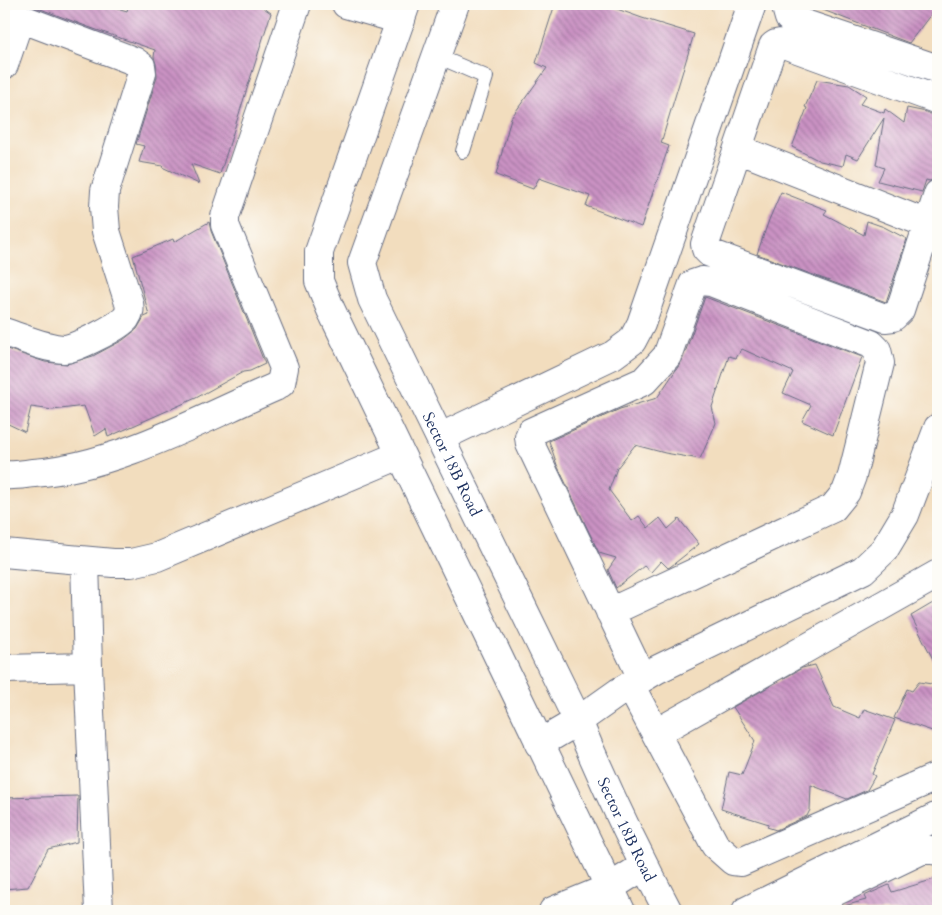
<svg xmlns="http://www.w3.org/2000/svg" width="942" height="915" viewBox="0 0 942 915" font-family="Cardo,serif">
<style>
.building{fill:url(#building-back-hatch)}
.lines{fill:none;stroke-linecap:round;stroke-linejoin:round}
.service-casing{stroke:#666c80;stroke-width:16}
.minor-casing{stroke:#666c80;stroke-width:30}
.tertiary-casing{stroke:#666c80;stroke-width:30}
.service{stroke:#fff;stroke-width:14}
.minor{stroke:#fff;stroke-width:28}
.tertiary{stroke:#fff;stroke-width:28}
.labels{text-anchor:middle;stroke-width:4;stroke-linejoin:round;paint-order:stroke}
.street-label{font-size:16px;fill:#1b2f5e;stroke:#fdfcf7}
</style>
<defs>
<pattern id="building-back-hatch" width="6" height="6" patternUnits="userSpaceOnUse" patternTransform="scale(1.25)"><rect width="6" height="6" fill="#ca92c3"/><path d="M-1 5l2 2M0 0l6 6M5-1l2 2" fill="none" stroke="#a378a2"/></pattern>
</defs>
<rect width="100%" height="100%" fill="#fdfcf7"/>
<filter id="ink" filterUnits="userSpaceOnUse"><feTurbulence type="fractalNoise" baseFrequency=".02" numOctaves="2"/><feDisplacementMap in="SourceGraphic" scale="10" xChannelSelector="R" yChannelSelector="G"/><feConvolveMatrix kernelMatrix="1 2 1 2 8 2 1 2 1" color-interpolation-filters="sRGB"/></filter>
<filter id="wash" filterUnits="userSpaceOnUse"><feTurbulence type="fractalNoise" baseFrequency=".0096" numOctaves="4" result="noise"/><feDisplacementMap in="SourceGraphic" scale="20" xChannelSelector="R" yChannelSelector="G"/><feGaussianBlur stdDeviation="1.12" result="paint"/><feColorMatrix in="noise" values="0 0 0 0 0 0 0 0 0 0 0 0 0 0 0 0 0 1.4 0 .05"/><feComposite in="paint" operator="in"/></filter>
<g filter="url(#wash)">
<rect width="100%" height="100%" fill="#f2ddbe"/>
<g id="blocks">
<path class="building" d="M 31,4 L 104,4 L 127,11 L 129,4 L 258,4 L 271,13 L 220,174 L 191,164 L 199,184 L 162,167 L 163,166 L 139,162 L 144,146 L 136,144 L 157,77 L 156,64 L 154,57 L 155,50 L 91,28 L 30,5 Z
M 555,4 L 603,4 L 642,18 L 694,34 L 661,143 L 669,146 L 641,227 L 586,206 L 590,196 L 539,178 L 533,189 L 496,175 L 511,118 L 547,68 L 536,63 Z
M 810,4 L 938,4 L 938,5 L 909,43 L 810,5 Z
M 817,80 L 849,85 L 866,96 L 860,104 L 884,113 L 885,109 L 904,123 L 907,108 L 926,112 L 938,118 L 938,167 L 934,179 L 930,181 L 926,180 L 922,192 L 878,181 L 884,168 L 876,165 L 884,118 L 858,159 L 846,154 L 843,166 L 820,161 L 792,147 L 807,108 L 805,107 Z
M 781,192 L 827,210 L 824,214 L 864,235 L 867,221 L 884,227 L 907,239 L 886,302 L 757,254 L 769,220 Z
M 209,222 L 211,231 L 265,364 L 250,371 L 243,372 L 196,398 L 108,437 L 106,429 L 95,436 L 84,406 L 53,410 L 31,407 L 25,432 L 4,422 L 4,348 L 45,362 L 67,364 L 93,356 L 123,340 L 137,329 L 144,317 L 149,315 L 133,256 L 173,239 L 174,242 Z
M 705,297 L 862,357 L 833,435 L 802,421 L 811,405 L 783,393 L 793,372 L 742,349 L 736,358 L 729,356 L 712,407 L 716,423 L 700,459 L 665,453 L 635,445 L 617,468 L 609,490 L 632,521 L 639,516 L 648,528 L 660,518 L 668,529 L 679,519 L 699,544 L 670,567 L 668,568 L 661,561 L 651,572 L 644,566 L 616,588 L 608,570 L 616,558 L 599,553 L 557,465 L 549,441 L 620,409 L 657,398 L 682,361 Z
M 938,600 L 938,669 L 911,616 Z
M 815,665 L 834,707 L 860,718 L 864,709 L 895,720 L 872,774 L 875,776 L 867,790 L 847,799 L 811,785 L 810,810 L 807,816 L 776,830 L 767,827 L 769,824 L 721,809 L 729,772 L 742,775 L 755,741 L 733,707 L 802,668 Z
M 919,682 L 938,685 L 938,733 L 894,718 L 907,689 L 912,691 Z
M 78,796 L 77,842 L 48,849 L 28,887 L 4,889 L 4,798 Z
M 938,878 L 938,911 L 845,911 L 844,906 L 866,900 L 864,896 L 889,885 L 892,892 Z"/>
</g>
</g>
<g filter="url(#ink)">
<use href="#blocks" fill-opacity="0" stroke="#666c80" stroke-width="1"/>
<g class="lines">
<g class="service-casing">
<path id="service" d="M 437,56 L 486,77 L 463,151"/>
</g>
<g class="minor-casing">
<path id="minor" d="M 346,4 L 401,20
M 789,4 L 787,11 L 789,18 L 796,21 L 938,69
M 4,65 L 20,18 L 134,61 L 141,66 L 142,73 L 105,191 L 104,207 L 106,231 L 129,303 C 130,309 130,312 126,318 C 120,326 75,349 64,349 C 44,348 23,338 4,332
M 938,100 L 781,43 L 776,44 L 773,46 L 705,244 L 706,249 L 710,253 L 885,318 L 893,317 L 900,310 L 938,194
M 738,149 L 938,228
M 441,437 L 613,355 L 632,341 L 641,324 L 752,4
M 4,475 C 14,476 24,474 34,473 C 118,466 199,420 275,387 L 281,383 L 284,368 L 225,225 L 225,217 L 297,4
M 4,553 L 113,563 L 131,563 L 157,557 L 400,455
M 85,561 L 88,667 L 99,911
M 610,612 L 833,508 L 846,492 L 852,476 L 880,363 L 877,350 L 871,344 L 711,282 L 702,281 L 693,284 L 667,356 L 644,381 L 531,432 L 529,437 L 530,444 L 642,678
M 4,669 L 88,667
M 630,685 L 715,845 L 733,861 L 741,862 L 938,776
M 656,733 L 938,574
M 539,744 L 578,721 L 619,692 L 656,670 L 863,570 L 884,550 L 905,515 L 938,428
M 553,911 L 609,888 L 644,866
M 746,911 L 938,816
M 795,911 L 924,849 L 938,851"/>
</g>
<g class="tertiary-casing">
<g id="tertiary">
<path d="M 406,4 L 319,252 L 319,281 L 331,310 L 621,911"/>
<path id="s1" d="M 455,4 L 362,263 L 372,299 L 578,721 C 605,786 635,849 668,911"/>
</g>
</g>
<use href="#service" class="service"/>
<use href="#minor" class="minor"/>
<use href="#tertiary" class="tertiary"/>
</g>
</g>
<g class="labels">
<g class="street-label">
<text dy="6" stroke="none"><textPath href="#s1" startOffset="496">Sector 18B Road</textPath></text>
<text dy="6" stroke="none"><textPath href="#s1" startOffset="901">Sector 18B Road</textPath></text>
</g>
</g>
<rect width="942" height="915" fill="none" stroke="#fdfcf7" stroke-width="20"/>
</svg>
